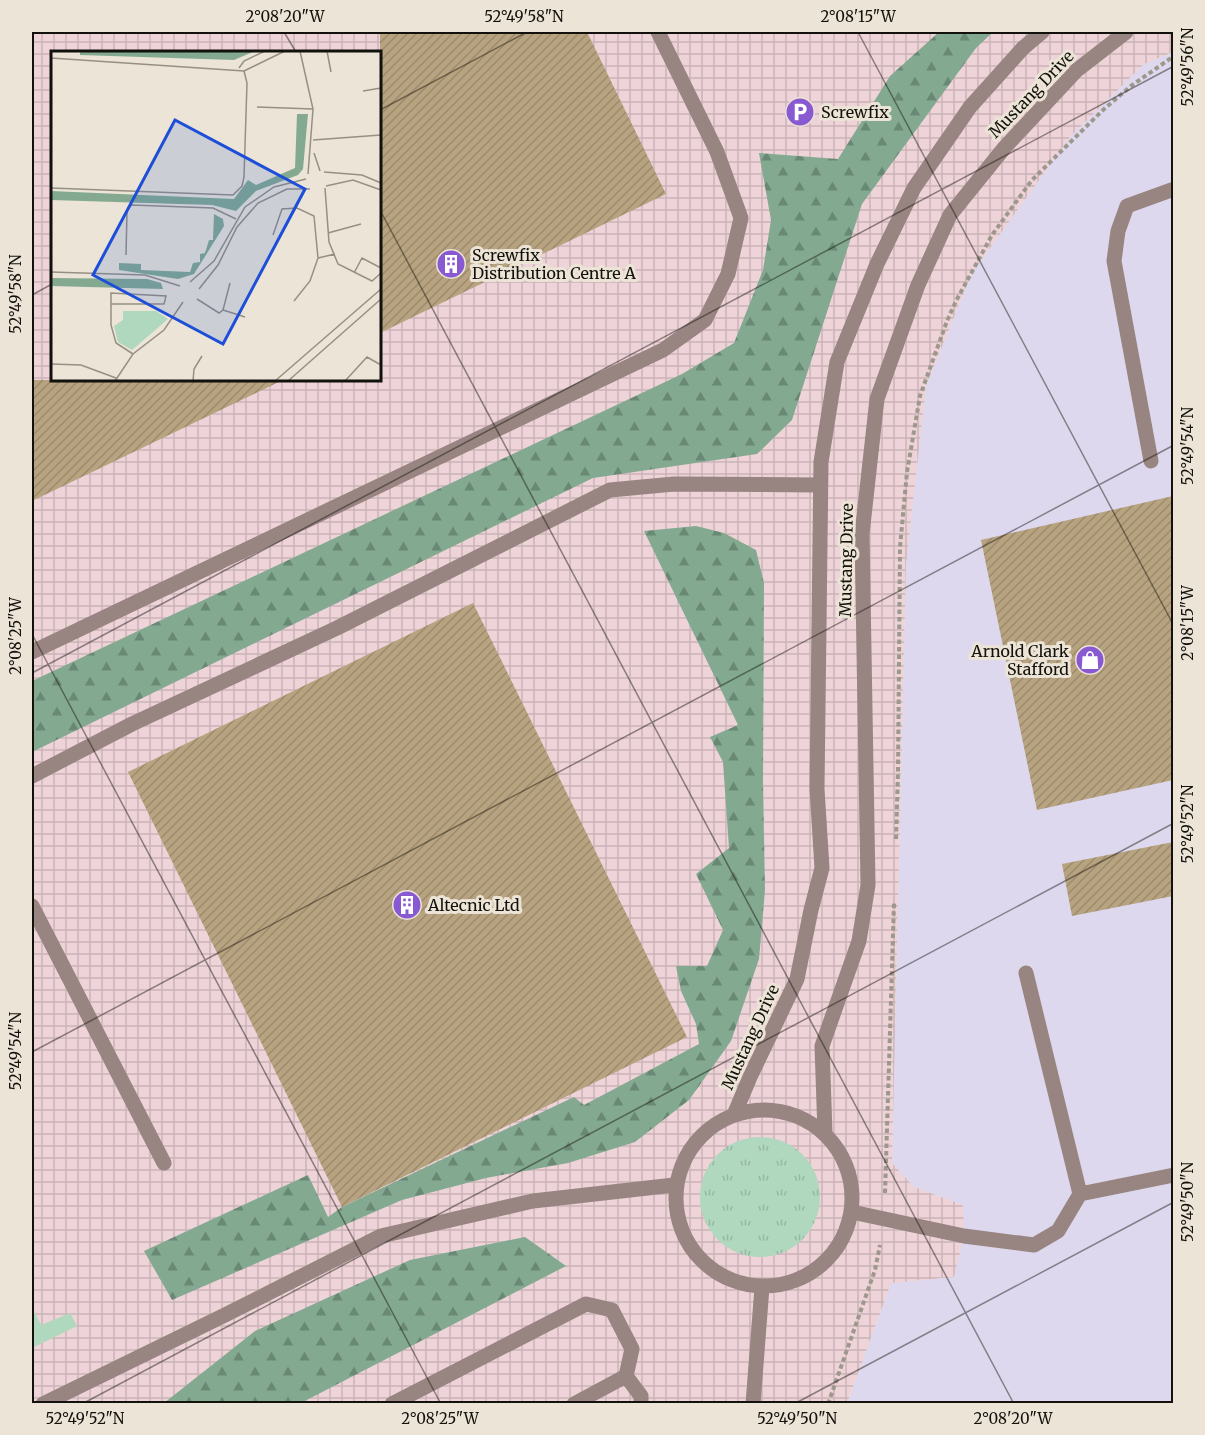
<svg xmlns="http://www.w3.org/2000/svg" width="1205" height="1435" viewBox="0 0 1205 1435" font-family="Merriweather,serif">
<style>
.commercial{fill:#ddd8ed}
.industrial{fill:url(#industrial-grid);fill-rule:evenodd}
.grass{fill:url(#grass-tufts)}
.forest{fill:url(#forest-firs)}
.garden{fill:#b0d8be}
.building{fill:url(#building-hatch)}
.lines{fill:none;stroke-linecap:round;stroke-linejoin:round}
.path{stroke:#9d978c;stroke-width:4;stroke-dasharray:4.5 3;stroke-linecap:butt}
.lane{stroke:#988480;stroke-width:15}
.street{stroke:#988480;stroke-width:15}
.ticks{fill:none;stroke:#13110c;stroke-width:1.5;stroke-opacity:0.45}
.labels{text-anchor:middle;stroke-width:6;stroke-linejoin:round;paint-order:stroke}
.street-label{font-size:16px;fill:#13110c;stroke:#ece4d6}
.poi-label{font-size:16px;fill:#13110c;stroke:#ece4d6;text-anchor:start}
.inset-road{fill:none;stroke:#959085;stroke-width:1.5}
.view{fill:#1d4ed8;fill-opacity:0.15;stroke:#1d4ed8;stroke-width:3}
.inset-edge{fill:none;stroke:#13110c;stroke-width:3}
.neatline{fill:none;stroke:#13110c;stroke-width:2}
.ticks-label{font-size:15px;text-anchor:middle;fill:#13110c}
</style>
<defs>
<pattern id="industrial-grid" width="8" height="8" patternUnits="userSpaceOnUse" patternTransform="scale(1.5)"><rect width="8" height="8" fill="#eed3d8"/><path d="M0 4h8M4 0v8" fill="none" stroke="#cbb4b8"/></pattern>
<pattern id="grass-tufts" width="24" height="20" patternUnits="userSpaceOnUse" patternTransform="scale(1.5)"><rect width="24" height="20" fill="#b0d8be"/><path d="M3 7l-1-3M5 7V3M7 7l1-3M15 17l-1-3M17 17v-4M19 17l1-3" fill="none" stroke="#96b8a2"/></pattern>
<pattern id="forest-firs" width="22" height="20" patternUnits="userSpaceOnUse" patternTransform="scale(1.5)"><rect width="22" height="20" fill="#83aa91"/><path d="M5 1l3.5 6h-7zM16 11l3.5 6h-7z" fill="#6a8975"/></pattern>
<pattern id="building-hatch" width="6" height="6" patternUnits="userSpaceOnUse" patternTransform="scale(1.5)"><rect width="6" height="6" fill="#b7a37f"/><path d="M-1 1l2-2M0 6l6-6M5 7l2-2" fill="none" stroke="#9c8b6d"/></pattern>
</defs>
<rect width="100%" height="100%" fill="#ece4d6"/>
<path class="commercial" d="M 1173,52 L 1173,1403 L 847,1404 L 891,1283 L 953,1277 L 963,1205 L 914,1187 L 892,1163 L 906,564 L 926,386 L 972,273 L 1070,137 L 1144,64 Z"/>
<path class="industrial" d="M 32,32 L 1173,32 L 1173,52 L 1144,64 L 1070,137 L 972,273 L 926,386 L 906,564 L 892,1163 L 914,1187 L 963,1205 L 964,1236 L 954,1277 L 891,1283 L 847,1403 L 32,1403 ZM 52,52 L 380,52 L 380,380 L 52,380 Z"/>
<path class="grass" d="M700 1197a60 60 0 1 1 120 0a60 60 0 1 1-120 0Z"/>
<path class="forest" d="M 939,32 L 993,32 L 976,48 L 862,204 L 792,420 L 757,454 L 593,478 L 32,752 L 32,681 L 682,374 L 734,343 L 763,270 L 771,220 L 759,153 L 838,159 L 890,76 Z
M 696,526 L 724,533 L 756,550 L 764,583 L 763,782 L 765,890 L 759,959 L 731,1041 L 689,1100 L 635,1142 L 568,1163 L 486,1178 L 402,1200 L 172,1300 L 144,1251 L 308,1175 L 328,1217 L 342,1207 L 574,1097 L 584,1105 L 699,1044 L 696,1024 L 681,991 L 676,966 L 707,966 L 723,930 L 696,874 L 729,848 L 723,762 L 710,737 L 738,725 L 644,531 Z
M 525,1237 L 566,1266 L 301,1403 L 164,1403 L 255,1331 L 410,1260 Z"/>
<path class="garden" d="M 32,1307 L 41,1325 L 70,1313 L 77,1326 L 32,1348 Z"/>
<path class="building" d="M 380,32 L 587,32 L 666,194 L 380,333 Z
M 32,380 L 283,380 L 32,501 Z
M 1173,496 L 1173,780 L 1037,810 L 981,540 Z
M 473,603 L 687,1037 L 342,1207 L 128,772 Z
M 1173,842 L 1173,896 L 1072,916 L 1062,864 Z"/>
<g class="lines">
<path class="path" d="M 896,839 L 898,772 L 900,547 L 907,472 L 920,396 L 947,321 L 956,301 L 992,235 L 1032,180 L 1103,110 L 1131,86 L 1174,56
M 885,1193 L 894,903
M 828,1404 L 875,1270 L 880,1245"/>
<path class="lane" d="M 1151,461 L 1114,261 L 1118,231 L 1127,206 L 1174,189
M 32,652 L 663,350 L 705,320 L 728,274 L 741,218 L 717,152 L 658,32
M 32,776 L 132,724 L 337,628 L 610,490 L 674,484 L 820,485
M 32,906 L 164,1163
M 1080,1194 L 1174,1175
M 852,1212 L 964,1236 L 1034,1245 L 1058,1231 L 1080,1194 L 1026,973
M 626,1376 L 641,1396 L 641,1404
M 43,1404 L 227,1314 L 381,1236 L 533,1201 L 674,1185
M 392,1404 L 586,1304 L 612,1310 L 632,1349 L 626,1376 L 574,1404"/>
<path class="street" d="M676 1198a88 88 0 1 1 176 0a88 88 0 1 1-176 0Z
M 734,1115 L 750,1077 L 797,979 L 811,910 L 822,868 L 817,789 L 821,462 L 837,362 L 877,264 L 914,188 L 970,107 L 1023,48 L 1042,32
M 825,1133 L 822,1046 L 859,941 L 868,885 L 862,534 L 877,399 L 918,285 L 950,215 L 1005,147 L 1077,70 L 1126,32
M 753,1404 L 762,1287"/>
</g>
<path class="ticks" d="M 284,32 L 296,52M 858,32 L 1174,626M 380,110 L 527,32M 380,210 L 1014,1404M 32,295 L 52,284M 32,634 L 441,1404M 32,673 L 1174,66M 32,1052 L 1174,445M 82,1404 L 1174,823M 794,1404 L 1174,1202"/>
<defs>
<g id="parking-disc" transform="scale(1.5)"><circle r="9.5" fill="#8959d2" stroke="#ece4d6"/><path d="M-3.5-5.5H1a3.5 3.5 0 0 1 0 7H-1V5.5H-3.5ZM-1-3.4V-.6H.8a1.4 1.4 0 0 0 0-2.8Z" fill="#fff"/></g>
<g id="building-disc" transform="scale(1.5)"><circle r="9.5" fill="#8959d2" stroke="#ece4d6"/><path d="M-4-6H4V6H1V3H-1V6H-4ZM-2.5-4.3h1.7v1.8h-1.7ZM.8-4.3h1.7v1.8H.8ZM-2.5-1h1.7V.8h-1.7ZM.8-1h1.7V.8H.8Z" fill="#fff"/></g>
<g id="shop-disc" transform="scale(1.5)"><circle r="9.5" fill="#8959d2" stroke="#ece4d6"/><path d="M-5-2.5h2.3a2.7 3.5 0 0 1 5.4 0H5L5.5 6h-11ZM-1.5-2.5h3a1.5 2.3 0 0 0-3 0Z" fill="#fff"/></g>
</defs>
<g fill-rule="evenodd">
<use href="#parking-disc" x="800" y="112"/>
<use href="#building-disc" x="451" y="264"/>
<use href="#shop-disc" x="1090" y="660"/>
<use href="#building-disc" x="407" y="905"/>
</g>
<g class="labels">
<g class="street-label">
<text transform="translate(1031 94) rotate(-46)" y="6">Mustang Drive</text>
<text transform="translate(846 560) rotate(-89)" y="6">Mustang Drive</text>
<text transform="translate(750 1037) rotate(-65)" y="6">Mustang Drive</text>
</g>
<g class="poi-label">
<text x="821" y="118">Screwfix</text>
<text x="472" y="261">Screwfix<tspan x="472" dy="18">Distribution Centre A</tspan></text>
<text x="1069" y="657" text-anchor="end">Arnold Clark<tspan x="1069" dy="18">Stafford</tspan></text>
<text x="428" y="911">Altecnic Ltd</text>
</g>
</g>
<g transform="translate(51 51)">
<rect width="330" height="330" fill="#ece4d6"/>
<path d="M 72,260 L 105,260 L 117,268 L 81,299 L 67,291 L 63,275 L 72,269 Z" fill="#b0d8be"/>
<path d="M 29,0 L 204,0 L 183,9 L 29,4 ZM 246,63 L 257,63 L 252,118 L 247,124 L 205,140 L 185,160 L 161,154 L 0,149 L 0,140 L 183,148 L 197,129 L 205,134 L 244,117 ZM 163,163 L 172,168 L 173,175 L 143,223 L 127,228 L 68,219 L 68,212 L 90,213 L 90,219 L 139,221 L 142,212 L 149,211 L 149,203 L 154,202 L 158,189 L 162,189 ZM 0,227 L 96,228 L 110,232 L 112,238 L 0,235 Z" fill="#83aa91"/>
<path class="inset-road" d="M 249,0 L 262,58 L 257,123M 276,0 L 280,21M 0,7 L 193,20M 188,17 L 193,10 L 214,0M 193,20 L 234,0M 312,40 L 330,37M 206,56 L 262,58M 262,89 L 330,84M 263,102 L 269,120M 273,121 L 311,124 L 330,132M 275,135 L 302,129 L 330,139M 0,137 L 182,144 L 191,135 L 193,126 L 196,32 L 193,20M 274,137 L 278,191 L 287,213 L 321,230 L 330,222M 277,182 L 310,173M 222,184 L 231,158 L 246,157 L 263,165 L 267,207 L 284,203M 75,204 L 76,160 L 80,154 L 162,157 L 185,168M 0,221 L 94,224 L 129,235M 303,222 L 311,207 L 330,217M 139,231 L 163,210 L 194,156 L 223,136 L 255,128M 148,238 L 167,214 L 186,176 L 207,152 L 236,138 L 259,138M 146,248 L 168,262 L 172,259 L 179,232M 243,250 L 259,230 L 267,207M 60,253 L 113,253 L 115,245 L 60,242 L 60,274 L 65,292 L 82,303M 172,259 L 194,266M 0,313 L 30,314 L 65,327M 64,330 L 82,303 L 113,279 L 132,251M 142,330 L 143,318 L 151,305M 224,330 L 330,238M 237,330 L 330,248M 294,330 L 316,306 L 330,314"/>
<path class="view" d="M 124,69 L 254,138 L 172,293 L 42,224 Z"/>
<rect width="330" height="330" class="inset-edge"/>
</g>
<rect width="1205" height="1435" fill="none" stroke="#ece4d6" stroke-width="66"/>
<rect x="33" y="33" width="1139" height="1369" class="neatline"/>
<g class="ticks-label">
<text x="285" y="22">2°08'20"W</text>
<text x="524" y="22">52°49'58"N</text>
<text x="858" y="22">2°08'15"W</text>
<text transform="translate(1188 67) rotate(-90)" y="5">52°49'56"N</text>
<text transform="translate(16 294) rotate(-90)" y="5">52°49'58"N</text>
<text transform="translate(1188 446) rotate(-90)" y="5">52°49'54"N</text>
<text transform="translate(1188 623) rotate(-90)" y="5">2°08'15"W</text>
<text transform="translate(16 636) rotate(-90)" y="5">2°08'25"W</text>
<text transform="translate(1188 824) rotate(-90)" y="5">52°49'52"N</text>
<text transform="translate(16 1051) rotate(-90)" y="5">52°49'54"N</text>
<text transform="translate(1188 1202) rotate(-90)" y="5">52°49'50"N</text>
<text x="85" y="1424">52°49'52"N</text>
<text x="440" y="1424">2°08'25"W</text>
<text x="797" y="1424">52°49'50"N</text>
<text x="1013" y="1424">2°08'20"W</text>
</g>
</svg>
